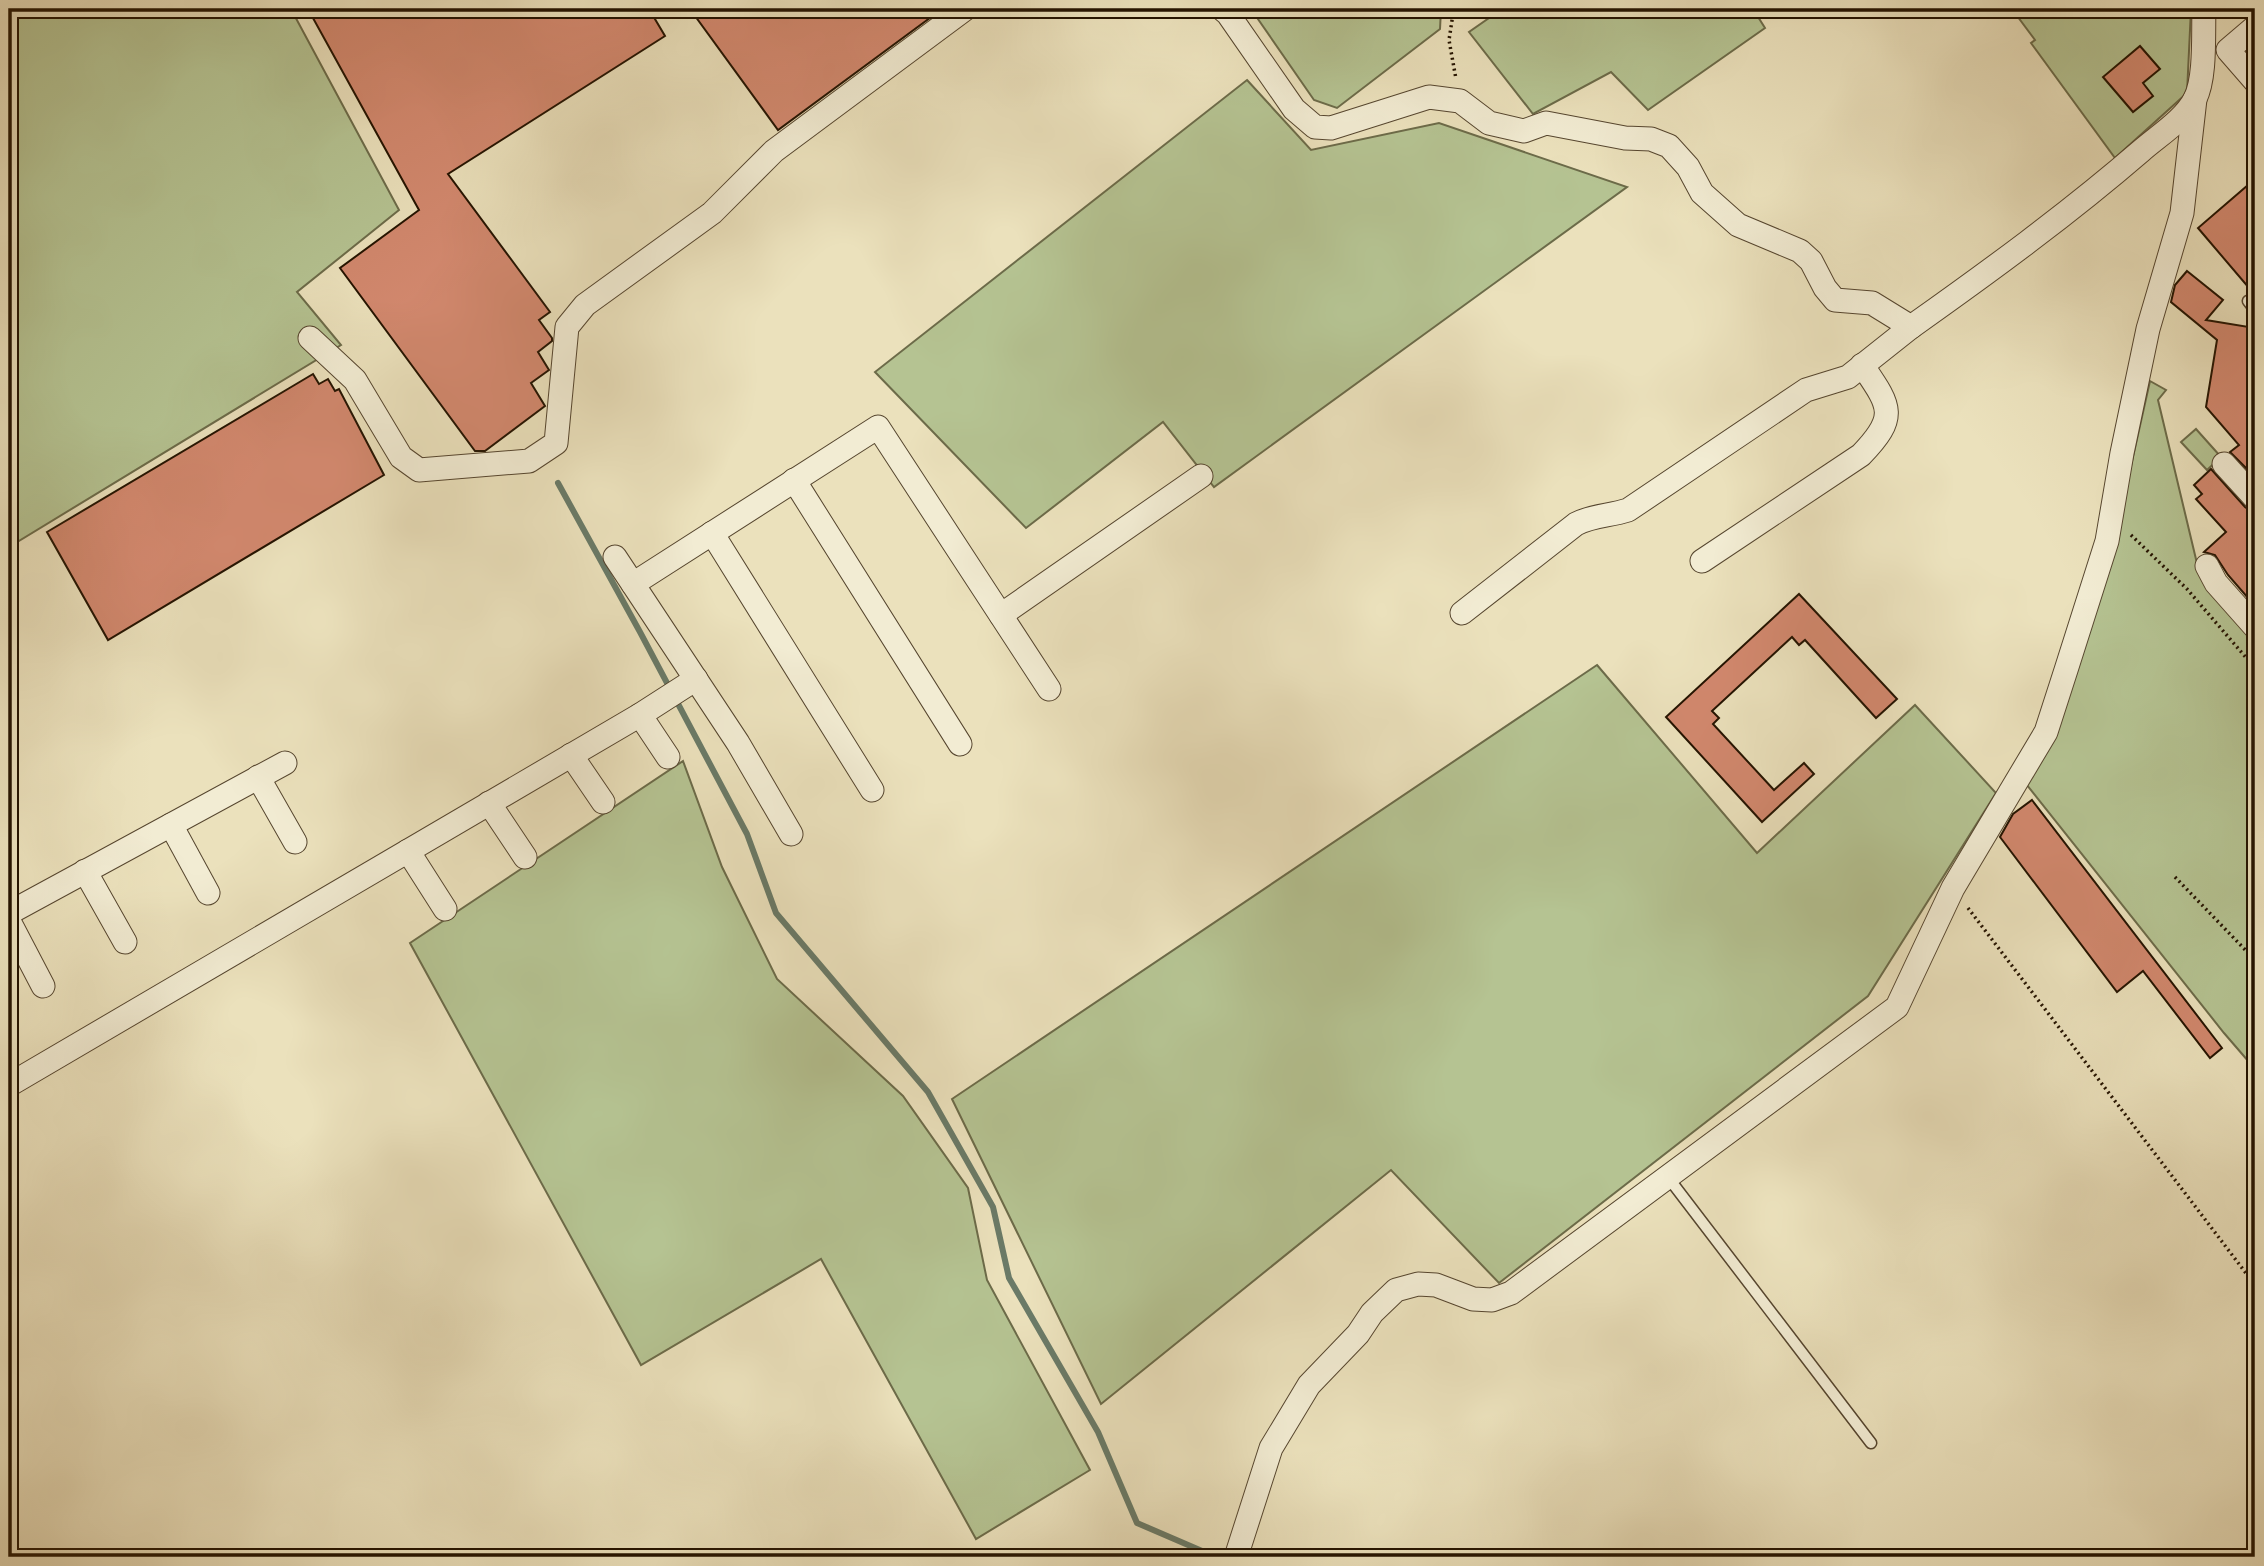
<svg xmlns="http://www.w3.org/2000/svg" width="2264" height="1566" font-family="'IM FELL Great Primer',serif">
  <style>
    .green { fill: #b5c392; stroke: #6c6b49; stroke-width: 2 }
    .lines { fill: none; stroke-linecap: round; stroke-linejoin: round }
    .stream { stroke: #6a7a67; stroke-width: 6 }
    .building { fill: #d2886e; stroke: #241300; stroke-width: 2 }
    .service-casing { stroke: #56462f; stroke-width: 13 }
    .minor-casing { stroke: #56462f; stroke-width: 25 }
    .path { stroke: #241300; stroke-width: 3.5; stroke-dasharray: 2 3.5; stroke-linecap: butt }
    .service { stroke: #f2ecd3; stroke-width: 10 }
    .minor { stroke: #f2ecd3; stroke-width: 23 }
  </style>
  <rect width="100%" height="100%" fill="#ebe1bc"/>
  <filter id="stains"><feTurbulence type="fractalNoise" baseFrequency=".00286" numOctaves="4"/><feColorMatrix values="0 0 0 0 .2 0 0 0 0 .09 0 0 0 0 .02 0 0 0 .5 -.17"/></filter>
  <radialGradient id="worn" r=".72"><stop offset=".6" stop-color="#630" stop-opacity="0"/><stop offset="1" stop-color="#630" stop-opacity=".3"/></radialGradient>
  <g class="green">
    <path d="M9,9H291L399,210L297,292L341,345L9,547V69L16,64L9,55Z"/>
    <path d="M1251,9H1441L1440,29L1337,108L1314,100Z"/>
    <path d="M1502,9H1753L1765,28L1648,110L1611,72L1533,114L1469,32Z"/>
    <path d="M2012,9H2191L2187,93L2115,158L2031,43L2035,40Z"/>
    <path d="M1247,80L1311,150L1439,123L1627,187L1214,487L1163,422L1026,528L875,372Z"/>
    <path d="M2150,381L2166,390L2158,400L2200,576L2255,636V1069L2224,1033L2023,780L2116,533Z"/>
    <path d="M2196,429L2221,457L2207,470L2181,442Z"/>
    <path d="M1597,665L1757,853L1915,705L1996,793L1868,996L1499,1283L1391,1170L1101,1404L952,1099Z"/>
    <path d="M683,761L722,867L777,979L903,1096L968,1188L987,1280L1090,1470L976,1539L821,1259L641,1365L410,943Z"/>
  </g>
  <g class="lines">
    <path class="stream" d="M558,483L640,632L747,834L776,913L928,1092L993,1207L1009,1278L1098,1432L1137,1523L1216,1557"/>
  </g>
  <g class="building">
    <path d="M308,9H649L665,36L448,174L550,312L539,320L552,338V341L538,352L549,370L531,383L545,406L485,451H475L340,268L419,210Z"/>
    <path d="M690,9H942L778,130Z"/>
    <path d="M2140,46L2160,69L2143,83L2153,96L2133,112L2103,77Z"/>
    <path d="M2255,179V295L2198,228Z"/>
    <path d="M2187,271L2223,300L2206,320L2255,328V371L2251,392L2255,397V477L2230,452L2239,445L2206,407L2217,340L2171,302L2175,285Z"/>
    <path d="M313,374L319,384L328,379L335,391L339,389L384,475L108,640L47,532Z"/>
    <path d="M2211,469L2245,507L2255,514V606L2228,575L2215,555L2204,552L2226,532L2196,499L2202,494L2194,485Z"/>
    <path d="M1799,594L1897,699L1876,718L1805,640L1799,645L1792,637L1712,711L1719,718L1713,724L1774,790L1804,763L1814,774L1762,822L1666,717Z"/>
    <path d="M2032,800L2222,1048L2210,1058L2143,971L2117,992L2000,837L2013,814Z"/>
  </g>
  <g class="lines">
    <defs>
      <g id="service">
        <path d="M2248,301L2255,310"/>
        <path d="M1667,1176L1871,1443"/>
      </g>
      <g id="minor">
        <path d="M1222,9L1228,14L1294,109L1315,127L1331,128L1429,97L1460,101L1489,123L1524,131L1546,123L1625,138L1651,139L1669,146L1688,167L1702,193L1738,225L1800,251L1811,261L1825,288L1835,300L1872,303L1911,327C1990,271 2068,214 2141,151C2158,136 2184,120 2195,99C2206,77 2203,34 2204,9"/>
        <path d="M2255,27L2228,50L2255,81"/>
        <path d="M310,338L355,380L401,457L419,470L529,461L556,443L567,327L585,305L712,213L774,151L965,9"/>
        <path d="M2224,464L2255,498"/>
        <path d="M794,480L960,744"/>
        <path d="M712,533L872,790"/>
        <path d="M615,557L738,743L791,834"/>
        <path d="M1702,561L1861,455C1899,416 1890,406 1862,365"/>
        <path d="M2207,566L2216,583L2255,627"/>
        <path d="M633,584L878,427L1049,689"/>
        <path d="M1462,613L1576,524C1593,515 1610,516 1628,510L1806,390L1848,377L1911,327"/>
        <path d="M1001,615L1201,476"/>
        <path d="M640,715L668,757"/>
        <path d="M571,755L603,802"/>
        <path d="M258,777L295,842"/>
        <path d="M489,803L525,857"/>
        <path d="M171,825L208,893"/>
        <path d="M408,851L445,909"/>
        <path d="M85,871L125,942"/>
        <path d="M9,913L285,763"/>
        <path d="M9,921L43,986"/>
        <path d="M9,1085L640,715L696,679"/>
        <path d="M1236,1557L1271,1448L1309,1385L1358,1334L1372,1313L1396,1290L1418,1284L1436,1285L1473,1299L1492,1300L1511,1293L1897,1007L1953,888L2046,732L2066,670L2107,541L2122,453L2148,329L2182,213L2195,99"/>
      </g>
    </defs>
    <use href="#service" class="service-casing"/>
    <use href="#minor" class="minor-casing"/>
    <g class="path">
      <path d="M1452,9L1453,14L1449,40L1456,79"/>
      <path d="M2131,535L2187,589L2255,668"/>
      <path d="M2175,877L2255,960"/>
      <path d="M1968,908L2255,1285"/>
    </g>
    <use href="#service" class="service"/>
    <use href="#minor" class="minor"/>
  </g>
  <rect width="2264" height="1566" fill="none" stroke="#ebe1bc" stroke-width="35"/>
  <rect x="10" y="10" width="2243" height="1545" fill="none" stroke="#241300" stroke-width="3.5"/>
  <rect x="18" y="18" width="2229" height="1531" fill="none" stroke="#241300" stroke-width="2"/>
  <rect width="100%" height="100%" filter="url(#stains)"/>
  <rect width="100%" height="100%" fill="url(#worn)"/>
</svg>
